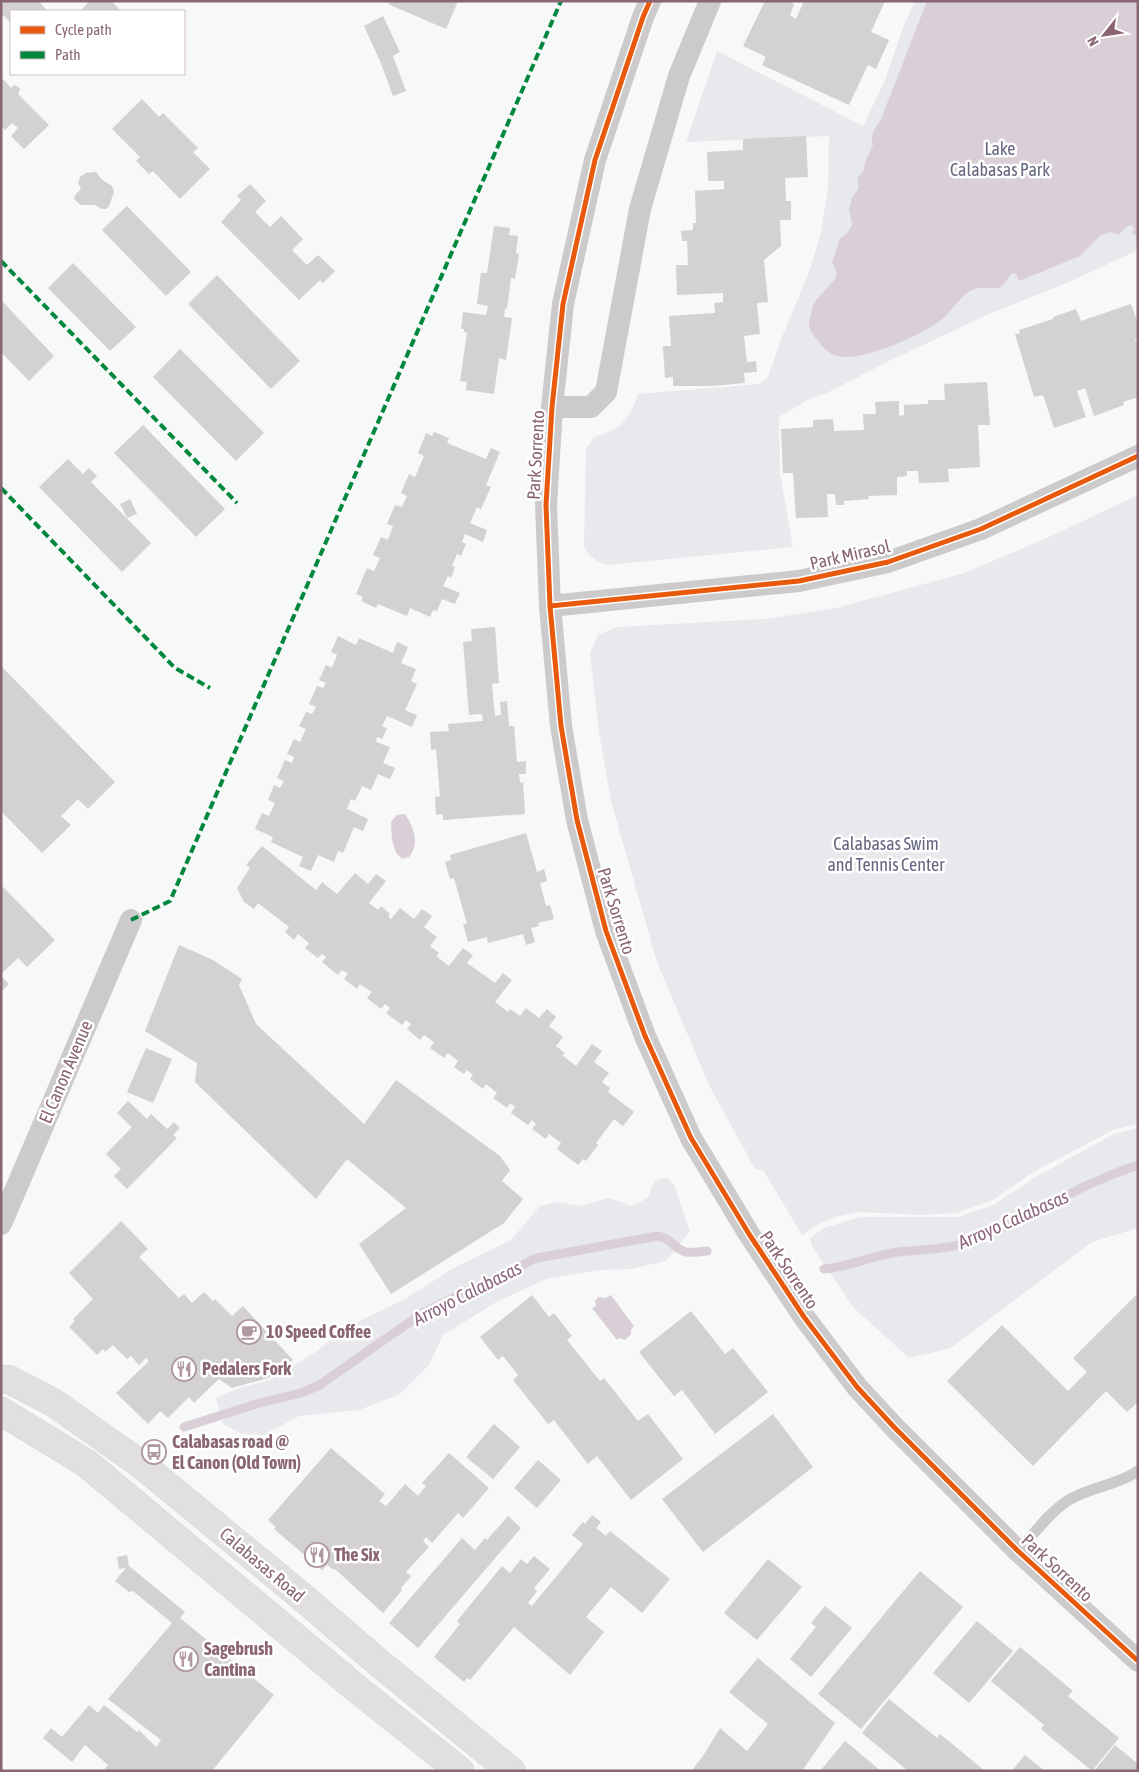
<svg xmlns="http://www.w3.org/2000/svg" width="1139" height="1772" font-family="'Asap Condensed',sans-serif">
  <style>
    .green { fill: #e7e9ec }
    .water { fill: #dbcfd7 }
    .lines { fill: none; stroke-linecap: round; stroke-linejoin: round }
    .stream { stroke: #dbcfd7; stroke-width: 9 }
    .building { fill: #d3d1d2 }
    .secondary-casing { stroke: #d7d5d6; stroke-width: 29 }
    .service { stroke: #cdcacc; stroke-width: 11 }
    .minor { stroke: #cdcacc; stroke-width: 22 }
    .secondary { stroke: #e1dfe0; stroke-width: 28 }
    .quiet { stroke: #00873e; stroke-width: 4; stroke-dasharray: 8 4; stroke-linecap: butt }
    .cycleway-casing { stroke: #fff; stroke-width: 8 }
    .cycleway { stroke: #e8590c; stroke-width: 5 }
    .labels { text-anchor: middle; stroke-width: 5; stroke-linejoin: round; paint-order: stroke }
    .park-label { font-size: 18px; fill: #656681; stroke: #fff }
    .street-label { font-size: 18px; fill: #8a6574; stroke: #fff }
    .poi-label { font-size: 18px; font-weight: bold; fill: #8a6574; stroke: #fff; text-anchor: start }
    .water-label { font-size: 19px; font-style: italic; fill: #8c667c; stroke: #fff }
  </style>
  <rect width="100%" height="100%" fill="#f7f8f8"/>
  <g class="green">
    <path d="M915,1H1138V250L1069,282L989,314L889,361L827,393L811,398L779,417L780,473L793,547L607,565C596,561 589,557 584,546L586,449L594,437C620,431 630,419 638,394L759,384L768,377L780,342L811,267L821,232L828,189L829,136L686,142L717,51L863,126L885,80L904,25Z"/>
    <path d="M1138,495V1124L1113,1130L1035,1171L993,1200L957,1213L921,1215L859,1212L839,1216L821,1223L802,1235L763,1170L755,1169L709,1085L657,962L611,801L599,732L590,653L598,635L617,627L766,619L836,608L965,573L1049,537Z"/>
    <path d="M1138,1128V1228L1092,1242L951,1348L909,1358L854,1308L812,1247L810,1238L824,1228L860,1217H958L993,1205L1039,1175L1114,1134Z"/>
    <path d="M667,1177L674,1185L690,1231L666,1261L631,1269L599,1270L546,1279L498,1301L443,1335L429,1365L400,1394L359,1410L299,1416L264,1435L242,1434L223,1424L216,1398L239,1388L270,1380L314,1353L345,1328L405,1299L452,1269L511,1240L540,1206L558,1202L580,1206L609,1198L632,1206L648,1198L654,1181Z"/>
  </g>
  <g class="water">
    <path d="M927,1H1138V237L1132,234L1134,228L1131,225L1125,228L1119,235L1111,232L1101,235L1080,256L1019,281L1016,274L1012,273C1007,278 1006,284 1000,287C992,291 983,284 970,291C958,298 951,313 940,321C921,335 860,363 837,356C829,353 823,348 819,342C815,337 810,332 809,326C809,322 810,318 811,314C814,294 830,291 837,274L832,262L840,239L848,232L852,225L849,209L852,198L858,189V177L864,170L865,162L873,145C869,135 876,127 881,119Z"/>
    <path d="M405,814C414,827 420,844 409,857L402,859L396,853L392,840L391,822L397,815Z"/>
    <path d="M611,1295L634,1326L631,1330V1334L625,1340L620,1338L617,1340L592,1308L596,1306L595,1301L598,1297L605,1298Z"/>
  </g>
  <g class="lines">
    <g class="stream">
      <path d="M824,1269C849,1267 873,1255 898,1252C926,1249 953,1250 980,1238C1033,1215 1082,1183 1138,1165"/>
      <path d="M184,1427L256,1404L301,1393L318,1386L424,1312L537,1258L657,1236C672,1238 674,1249 686,1252C693,1253 700,1252 707,1251"/>
    </g>
  </g>
  <g class="building">
    <path d="M1,1H38L48,11H11V23L1,13Z"/>
    <path d="M90,1H111L121,11H80Z"/>
    <path d="M389,1H458L446,29L388,4Z"/>
    <path d="M765,1H789L794,4L790,15L796,19L804,1H885L871,32L889,40L876,69L868,65L849,105L762,65L766,57L743,46Z"/>
    <path d="M383,16L400,52L393,56L406,91L393,96L380,61L364,26Z"/>
    <path d="M1,77L11,88L14,85L17,86L20,89L18,94L49,125L24,149L11,136L18,128L12,123L5,130L1,126Z"/>
    <path d="M142,99L159,117L163,113L198,148L193,152L210,169L180,199L153,171L149,174L136,161L140,157L112,129Z"/>
    <path d="M806,136L808,177L785,178L786,201H791V220H780L781,246L764,260L768,302L757,303L760,334L744,336L747,362L756,361L757,372L744,373L745,383L713,386H673V377L665,378L663,346H671L669,316L715,313L714,303L723,302V293L677,295L676,265H688L687,241H682L681,231L693,230V223H696L695,191L724,189V181H708L707,152L743,150V139Z"/>
    <path d="M96,172L102,180L112,186L114,192L109,206L106,209H102L95,205H81L74,199L76,194L81,189L78,183L80,177L86,173Z"/>
    <path d="M250,184L266,201L255,212L270,227L281,216L303,239L292,250L307,265L318,255L335,271L323,283L320,280L299,300L221,222L241,200L237,196Z"/>
    <path d="M127,206L191,272L166,296L102,230Z"/>
    <path d="M494,226L510,228L509,235L518,236L516,253L519,254L515,279L511,278L507,309L505,308L504,317L512,318L506,360L499,358L494,394L466,390L467,382L460,381L467,333L464,332V329H461L463,312L486,315L488,306L477,304L481,273H487Z"/>
    <path d="M73,263L136,327L110,351L48,288Z"/>
    <path d="M217,275L300,361L271,389L188,304Z"/>
    <path d="M1,300L54,356L29,381L1,352Z"/>
    <path d="M1131,304L1138,324V338L1135,339L1138,346V397L1123,402L1124,405L1094,416L1085,388L1077,391L1086,417L1054,428L1043,395L1034,397L1015,334L1020,333L1019,330L1053,319V317L1076,309L1081,321Z"/>
    <path d="M180,349L264,433L236,461L153,377Z"/>
    <path d="M987,382L990,425H978L980,467L948,469L949,482L919,483L918,471H907V476L897,477V495L868,496L869,499L844,501V505H836L835,494H827L828,517L796,518L793,473H783L781,429L813,427V420L833,419L834,431L864,430L863,414H876L875,402L899,401V416L904,415V405L928,404V400H945L944,384Z"/>
    <path d="M143,425L225,509L196,537L114,453Z"/>
    <path d="M434,432L449,438L447,443L486,459L491,448L500,452L486,485L491,487L481,509L477,507L470,523L487,530L483,542L465,534L462,542L466,544L461,556L457,554L452,566L455,567L451,578L448,576L443,586L460,593L455,604L442,599L437,611L433,610L430,617L410,608L407,616L378,604L376,608L361,601L363,597L356,594L367,568L374,571L380,558L373,555L381,537L388,540L393,526L387,524L395,505L402,507L407,496L401,493L409,474L415,477L424,456L418,453L426,433L432,436Z"/>
    <path d="M68,459L83,474L89,468L97,476L91,482L151,543L122,572L39,487Z"/>
    <path d="M130,499L137,514L127,518L120,504Z"/>
    <path d="M495,627L499,683L492,684L495,716L501,715L500,702L507,701L509,726H514L517,762L526,761V774H519L520,783L523,782L525,814L443,820V814L436,815L435,797L440,796L436,749L431,750L430,732L449,731L448,724L483,721L482,714L469,715L463,642L472,641L471,629Z"/>
    <path d="M338,636L356,645L359,638L393,653L397,642L408,647L401,663L416,669L411,681L417,684L405,710L417,715L412,727L387,716L382,726L387,728L382,739L377,737L376,742L390,747L383,763L395,768L390,779L378,774L371,790L362,786L355,801L351,799L347,809L368,819L363,831L354,827L343,853L338,851L334,862L318,855L311,871L299,866L303,857L271,842L273,837L255,829L262,813L269,816L275,803L268,800L274,785L280,788L284,781L277,778L285,760L292,763L294,757L287,754L294,739L300,742L306,729L299,726L306,712L312,714L316,707L309,704L317,686L323,688L326,683L319,680L326,665L332,668L337,655L331,652Z"/>
    <path d="M1,666L115,782L88,809L78,799L61,816L71,825L42,853L1,811Z"/>
    <path d="M526,833L537,872L544,869L547,881L540,883L546,906L550,905L554,919L538,923L539,926L531,928L535,942L526,945L523,934L488,943L487,937L468,942L463,924H467L454,878L450,879L445,862L451,860L450,855Z"/>
    <path d="M262,846L316,890L322,882L337,894L355,873L368,884L376,874L386,881L369,903L378,910L381,906L390,914L388,916L391,919L400,908L414,919L422,909L432,916L424,927L437,937L430,946L439,953L436,956L449,966L463,948L473,955L467,963L495,983L503,973L512,980L495,1002L508,1012L510,1009L520,1016L526,1008L539,1018L547,1009L556,1017L549,1026L563,1037L556,1046L565,1053L562,1055L576,1066L592,1044L602,1051L594,1062L609,1073L602,1082L610,1088L608,1092L634,1112L623,1126L614,1119L596,1143L598,1145L586,1161L583,1159L578,1165L557,1149L561,1143L549,1134L546,1139L532,1129L536,1124L532,1120L528,1125L511,1113L515,1107L510,1103L507,1108L493,1098L497,1093L486,1084L483,1089L470,1079L473,1075L467,1070L464,1074L454,1067L458,1061L448,1053L444,1058L430,1048L434,1042L424,1035L420,1040L407,1029L411,1024L406,1020L402,1025L386,1013L390,1008L385,1004L381,1009L367,998L372,992L360,984L357,989L344,979L348,974L342,970L338,975L322,962L326,957L322,954L318,958L305,948L309,943L298,934L294,940L285,932L289,927L258,903L254,909L244,902L237,888L250,868L246,865Z"/>
    <path d="M1,885L55,940L27,967L18,958L1,974Z"/>
    <path d="M179,945L213,960L242,979L239,985L256,1024L364,1124L396,1080L500,1156L510,1170L502,1181L523,1199L504,1223L391,1294L359,1244L406,1208L347,1159L316,1199L195,1082L197,1063L145,1031Z"/>
    <path d="M1,976L9,984L1,992Z"/>
    <path d="M146,1048L172,1059L153,1103L127,1092Z"/>
    <path d="M128,1101L147,1119L151,1114L167,1129L174,1122L180,1128L173,1135L177,1138L127,1189L114,1176L121,1169L106,1154L132,1127L117,1113Z"/>
    <path d="M121,1221L148,1249L139,1257L179,1298L184,1294L192,1303L204,1292L213,1301L215,1299L232,1316L243,1306L293,1360L268,1378L232,1388L219,1379L194,1403L189,1397L168,1418L160,1411L148,1424L116,1393L149,1361L146,1358L139,1365L131,1356L127,1359L113,1345L105,1352L103,1349L97,1355L69,1327L75,1321L73,1319L93,1299L69,1273Z"/>
    <path d="M1138,1293V1402L1127,1412L1106,1391L1033,1466L947,1381L1002,1325L1068,1391L1087,1372L1073,1358Z"/>
    <path d="M532,1295L549,1317L554,1313L572,1336L567,1340L600,1381L604,1378L638,1421L648,1414L683,1459L631,1500L597,1456L588,1464L554,1420L548,1424L513,1380L518,1375L503,1356L498,1360L480,1337Z"/>
    <path d="M691,1311L725,1354L733,1348L768,1392L715,1434L682,1390L674,1396L639,1352Z"/>
    <path d="M773,1414L813,1467L703,1552L662,1499Z"/>
    <path d="M494,1424L520,1447L493,1479L466,1457Z"/>
    <path d="M331,1448L385,1494L379,1501L386,1506L405,1484L418,1496L426,1486L422,1483L449,1453L489,1488L463,1518L458,1513L432,1543L426,1537L423,1541L429,1547L406,1572L411,1576L401,1588L402,1590L383,1613L335,1569L334,1570L327,1565L322,1570L274,1529L276,1527L268,1520Z"/>
    <path d="M538,1460L561,1480L537,1508L514,1488Z"/>
    <path d="M592,1515L601,1522L596,1528L606,1536L610,1531L670,1579L642,1613L611,1587L586,1617L604,1632L570,1675L514,1627L470,1680L467,1678L464,1682L434,1657L460,1624L457,1621L502,1566L510,1573L521,1559L527,1564L534,1556L550,1569L534,1588L537,1591L528,1603L532,1606L583,1544L572,1535L583,1522L585,1524Z"/>
    <path d="M508,1516L521,1528L418,1648L389,1623L462,1538L475,1550L485,1538L487,1540Z"/>
    <path d="M127,1555L129,1566L185,1612L180,1618L274,1695L212,1771H103L108,1765L85,1745L72,1762L43,1738L51,1728L62,1737L89,1705L98,1713L104,1705L137,1732L139,1730L156,1747L161,1740L108,1699L172,1623L133,1591L129,1592L115,1581L126,1568L119,1569L117,1557Z"/>
    <path d="M768,1559L802,1587L757,1640L724,1613Z"/>
    <path d="M920,1571L963,1607L861,1729L818,1694Z"/>
    <path d="M825,1606L852,1628L811,1677L790,1659L816,1627L811,1623Z"/>
    <path d="M977,1621L1013,1651L969,1703L933,1673Z"/>
    <path d="M1020,1647L1073,1691L1068,1696L1119,1738L1092,1771L1041,1729L1044,1725L991,1681Z"/>
    <path d="M758,1658L835,1723L802,1771H695L693,1769L703,1756L720,1728L747,1751L768,1724L729,1692Z"/>
    <path d="M889,1699L937,1738L940,1734L985,1771H908L862,1733Z"/>
    <path d="M845,1741L881,1771H820Z"/>
    <path d="M1115,1745L1138,1764V1771H1094Z"/>
    <path d="M1025,1755L1045,1771H1012Z"/>
  </g>
  <g class="lines">
    <defs>
      <g id="secondary">
        <path d="M1,1379L10,1380L54,1403L142,1465L301,1596L379,1663L511,1771"/>
        <path d="M1,1411L86,1463L357,1689L460,1771"/>
      </g>
    </defs>
    <use href="#secondary" class="secondary-casing"/>
    <path class="service" d="M1018,1551C1032,1536 1050,1512 1067,1501C1088,1487 1116,1486 1138,1471"/>
    <g class="minor">
      <path d="M650,1L643,17L595,160L563,304L552,407L546,505L550,606L561,726L577,820L606,931L645,1036L691,1138L749,1234L804,1317L857,1387L894,1427L1018,1551L1138,1661"/>
      <path d="M552,407H591L606,392L640,209L679,76L710,1"/>
      <path d="M550,606L799,581L888,562L981,529L1138,456"/>
      <path d="M1,1224L131,920"/>
    </g>
    <use href="#secondary" class="secondary"/>
    <g class="quiet">
      <path d="M1,261L237,503"/>
      <path d="M1,488L175,668L210,688"/>
      <path d="M131,920L170,901L561,1"/>
    </g>
    <defs>
      <g id="cycleway">
        <path d="M650,1L643,17L595,160L563,304L552,407L546,505L550,606L561,726L577,820L606,931L645,1036L691,1138L749,1234L804,1317L857,1387L894,1427L1018,1551L1138,1661"/>
        <path d="M550,606L799,581L888,562L981,529L1138,456"/>
      </g>
    </defs>
    <use href="#cycleway" class="cycleway-casing"/>
    <use href="#cycleway" class="cycleway"/>
  </g>
  <defs>
    <symbol id="cafe-ring" viewBox="-11 -11 22 22"><circle r="9.5" fill="#fff" stroke="#b098a2" stroke-width="1.5"/><path d="M-5.5-4.5H6V0H3Q3 3.5 0 3.5H-2.5Q-5.5 3.5-5.5 0ZM3-3.2v2h1.7v-2ZM-6 4.5H4V6H-6Z" fill="#b098a2"/></symbol>
    <symbol id="restaurant-ring" viewBox="-11 -11 22 22"><circle r="9.5" fill="#fff" stroke="#b098a2" stroke-width="1.5"/><path d="M-5-6h1v4h1v-4h1v4h1v-4h1v5L-1.5 .5V6h-2V.5L-5-1ZM5-6V6H3V1.5H1.5Q1.5-4 5-6Z" fill="#b098a2"/></symbol>
    <symbol id="bus-ring" viewBox="-11 -11 22 22"><circle r="9.5" fill="#fff" stroke="#b098a2" stroke-width="1.5"/><path d="M-5-6H5V4H4V6H2V4H-2V6H-4V4H-5ZM-3.5-4V0h7V-4ZM-3.5 1.2v1.5H-2V1.2ZM2 1.2v1.5H3.5V1.2Z" fill="#b098a2"/></symbol>
  </defs>
  <g fill-rule="evenodd">
    <use href="#cafe-ring" x="235" y="1318" width="28" height="28"/>
    <use href="#restaurant-ring" x="170" y="1355" width="28" height="28"/>
    <use href="#bus-ring" x="140" y="1438" width="28" height="28"/>
    <use href="#restaurant-ring" x="303" y="1541" width="28" height="28"/>
    <use href="#restaurant-ring" x="172" y="1645" width="28" height="28"/>
  </g>
  <g class="labels">
    <g class="park-label">
      <text x="1000" y="155">Lake<tspan x="1000" dy="21">Calabasas Park</tspan></text>
      <text x="886" y="850">Calabasas Swim<tspan x="886" dy="21">and Tennis Center</tspan></text>
    </g>
    <g class="street-label">
      <text transform="translate(536 455) rotate(-87)" y="6">Park Sorrento</text>
      <text transform="translate(850 555) rotate(-13)" y="6">Park Mirasol</text>
      <text transform="translate(616 911) rotate(73)" y="6">Park Sorrento</text>
      <text transform="translate(66 1072) rotate(-67)" y="6">El Canon Avenue</text>
      <text transform="translate(789 1270) rotate(56)" y="6">Park Sorrento</text>
      <text transform="translate(262 1565) rotate(40)" y="6">Calabasas Road</text>
      <text transform="translate(1057 1568) rotate(43)" y="6">Park Sorrento</text>
    </g>
    <g class="poi-label">
      <text x="266" y="1338">10 Speed Coffee</text>
      <text x="202" y="1375">Pedalers Fork</text>
      <text x="172" y="1448">Calabasas road @<tspan x="172" dy="21">El Canon (Old Town)</tspan></text>
      <text x="334" y="1561">The Six</text>
      <text x="204" y="1655">Sagebrush<tspan x="204" dy="21">Cantina</tspan></text>
    </g>
    <g class="water-label">
      <text transform="translate(1013 1219) rotate(-24)" y="7">Arroyo Calabasas</text>
      <text transform="translate(467 1293) rotate(-27)" y="7">Arroyo Calabasas</text>
    </g>
  </g>
  <rect width="1139" height="1772" fill="none" stroke="#8a6574" stroke-width="5"/>
  <rect x="10" y="10" width="175" height="65" fill="#ffffff" stroke="#d0c1c7"/>
  <rect x="20" y="26" width="25" height="8" fill="#e8590c" stroke="#d0c1c7"/>
  <text x="55" y="35" font-size="15" fill="#8a6574">Cycle path</text>
  <rect x="20" y="51" width="25" height="8" fill="#00873e" stroke="#d0c1c7"/>
  <text x="55" y="60" font-size="15" fill="#8a6574">Path</text>
  <g transform="translate(1104 35) rotate(240)" stroke="#ffffff" stroke-width="4" paint-order="stroke">
  <path d="M0-4L9 19L0 12L-9 19Z" fill="#8a6574"/>
  <text y="-8" font-size="14" font-weight="bold" text-anchor="middle" fill="#8a6574">N</text>
  </g>
</svg>
